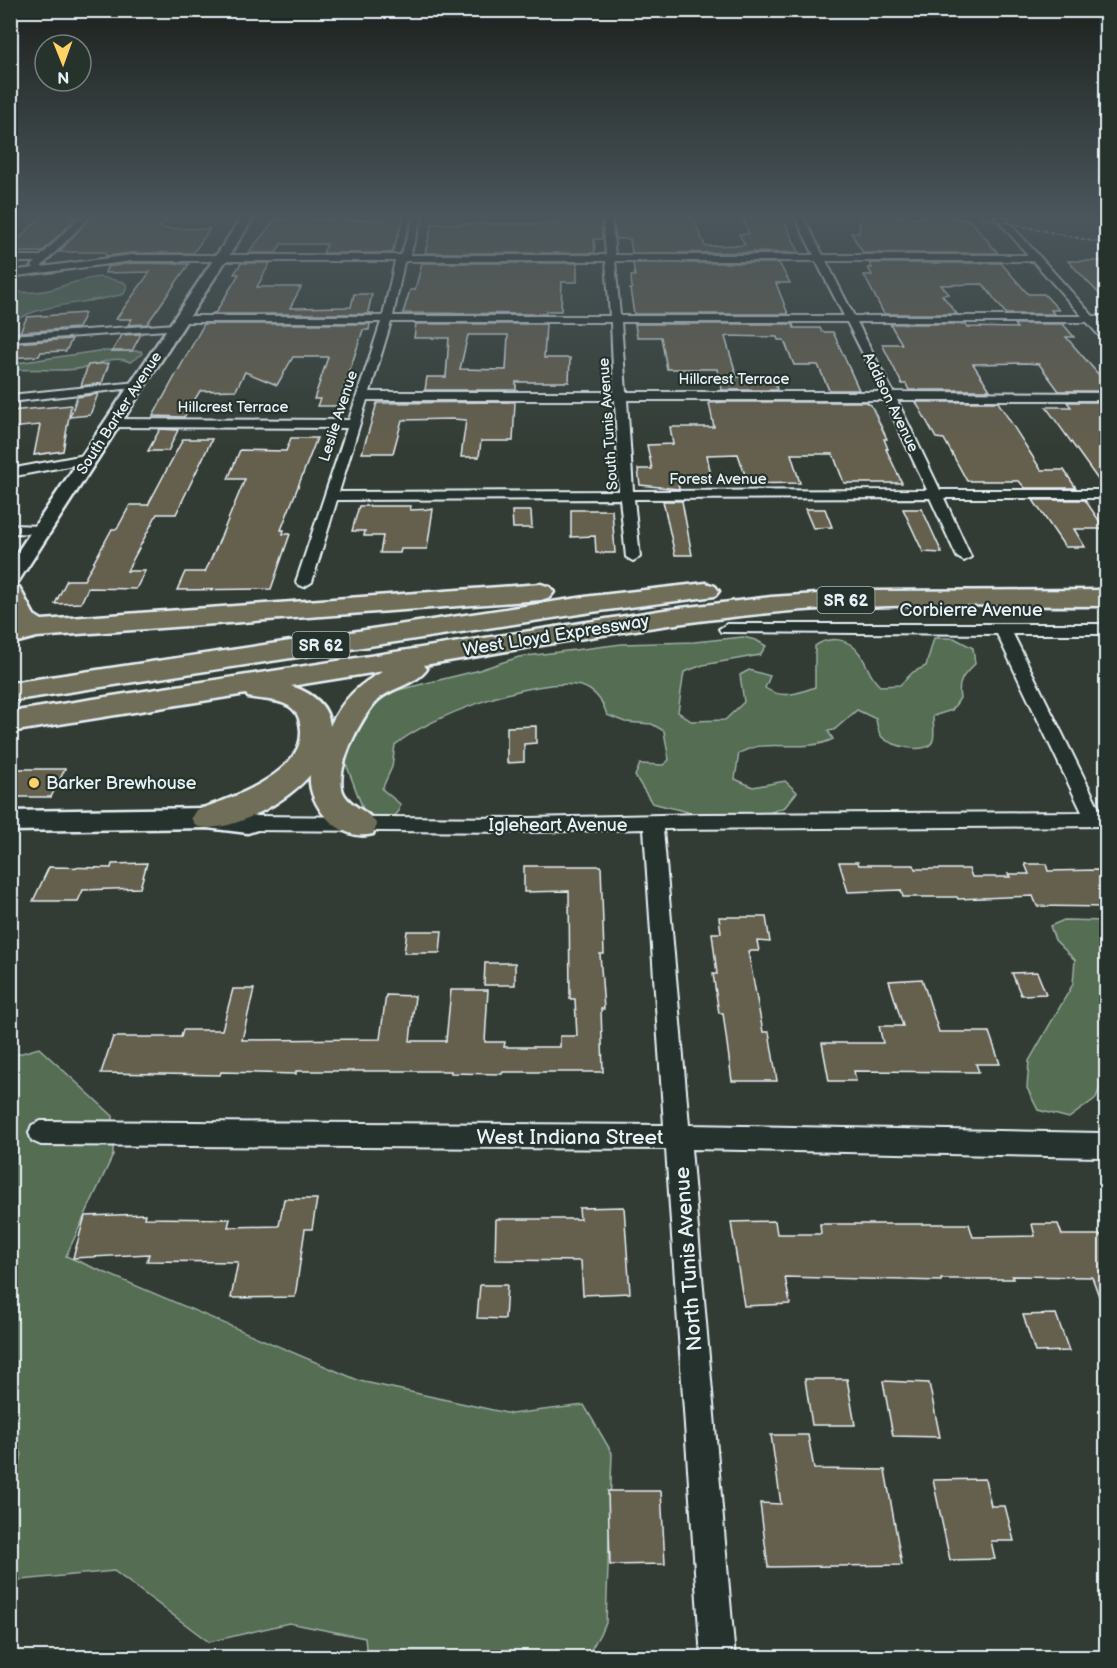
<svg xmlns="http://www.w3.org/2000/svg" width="1117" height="1668" font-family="'Balsamiq Sans',sans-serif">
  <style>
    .green { fill: #556d53; stroke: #9eafa6; stroke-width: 1.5 }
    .building { fill: #655e4e; stroke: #e8f1f8; stroke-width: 1.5; fill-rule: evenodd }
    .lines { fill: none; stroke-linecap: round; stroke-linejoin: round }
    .minor-casing { stroke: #e8f1f8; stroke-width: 4 }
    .secondary-casing { stroke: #e8f1f8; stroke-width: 5 }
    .trunk-casing { stroke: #e8f1f8; stroke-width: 5 }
    .minor { fill: #26332d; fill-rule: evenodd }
    .secondary { fill: #26332d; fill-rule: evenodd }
    .trunk { fill: #706e59; fill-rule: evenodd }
    .rail { stroke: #e8f1f8; stroke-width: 2; stroke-dasharray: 4.5 2; stroke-linecap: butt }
    .poi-dot { fill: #ffd166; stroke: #26332d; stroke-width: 2 }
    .labels { text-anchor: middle; stroke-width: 4.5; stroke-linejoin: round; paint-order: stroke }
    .far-street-label { font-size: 15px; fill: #e8f1f8; stroke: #26332d }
    .shield { fill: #26332d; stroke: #aeb8bb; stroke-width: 1.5 }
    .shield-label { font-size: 16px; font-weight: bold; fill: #e8f1f8 }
    .street-label { font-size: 18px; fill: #e8f1f8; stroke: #26332d }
    .poi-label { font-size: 18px; fill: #e8f1f8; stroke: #26332d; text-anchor: start }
    .near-street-label { font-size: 21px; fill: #e8f1f8; stroke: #26332d }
  </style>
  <rect width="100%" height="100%" fill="#333c34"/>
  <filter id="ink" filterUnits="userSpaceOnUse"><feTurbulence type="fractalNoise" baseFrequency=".0167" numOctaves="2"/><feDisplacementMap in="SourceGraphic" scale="12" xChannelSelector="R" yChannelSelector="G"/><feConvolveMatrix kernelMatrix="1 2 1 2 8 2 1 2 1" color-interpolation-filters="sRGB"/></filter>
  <g filter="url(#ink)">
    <g class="green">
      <path d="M100,277L124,282L127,286L124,294C89,304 42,302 11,323V291C49,298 65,280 100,277Z"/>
      <path d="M98,351H141L142,354L130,362C116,354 97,365 83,368C60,373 34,367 11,371V364Z"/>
      <path d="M743,637L756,640L766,646L760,655L703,665L684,672L678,712L691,721L725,720L744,702L740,675L749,670L770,676L765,688C781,699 797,694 815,687V646C830,635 849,638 860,654C868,665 869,677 880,686L900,685L913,672L926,666L934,638H954L973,648L975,664C963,675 957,682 960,698L952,710L933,716C933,723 935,733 933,740C929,756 890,746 882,737C878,733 877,725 876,719L857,710L834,730L828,731L833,739C812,750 784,744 762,746C754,746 746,750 739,753L735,779L753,787L785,781L797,792L785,807L769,813H692L652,803L635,776L640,764L663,765L669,760L664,731L652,724L625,722L607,715C603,702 595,690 581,686C538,675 428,717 395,745L392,767L382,789L400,804L399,811L394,817L377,819L363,809L345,761L365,711L394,691L476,671L519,657L622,644L694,642Z"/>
      <path d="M1064,920L1106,921V1070L1096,1098L1069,1118L1038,1110L1027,1088L1029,1061L1073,984L1075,960L1055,940L1050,926Z"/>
      <path d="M39,1048L113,1116V1155L66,1256L360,1381L511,1414L584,1405L612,1453L606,1623L587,1657H367L365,1638L289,1623L209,1642L114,1571L11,1581V1496L22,1454L11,1435V1056Z"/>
    </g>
    <g class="building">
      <path d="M41,217H77L42,252H10V248Z"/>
      <path d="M91,217H169L159,228L210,229L193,253H132L106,256L105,252H59Z"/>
      <path d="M384,217H404L392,253H323L327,244H281L276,253H248L275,220H383Z"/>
      <path d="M558,217H601L602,239H594L595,253H425L432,224H558Z"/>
      <path d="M613,217H693L705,246L745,245L739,234H749L742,217H782L799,252L632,253L630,239H616Z"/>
      <path d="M860,217H947L971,221L998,253H863L851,233H859Z"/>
      <path d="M1068,261H1107V302Z"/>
      <path d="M132,263L189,264L147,324L128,325L132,319H116L150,272L105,273L107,267Z"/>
      <path d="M241,263H270L257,287H301L290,308L351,307L354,294H372L368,312L374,314H211L216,312L239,274H234Z"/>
      <path d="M422,263H577V282H562L561,311H546V314L403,313L410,290H415Z"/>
      <path d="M633,263H779L790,283H776L788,314H634L630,289H632L631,276H635Z"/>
      <path d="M869,263H1001L1028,294H1044L1059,310H1051L1054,314H1006L983,284L941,285L949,294L942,295L957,314H884L864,275H872L868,268H872Z"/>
      <path d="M85,313L78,328L20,332L27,317Z"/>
      <path d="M204,324H370L369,330H363L338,406H317L320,399H314L328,357H293L277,385L245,372L236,390L200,391L184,417L153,416Z"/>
      <path d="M416,324H546L544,358H570L569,382H516V390H425L427,377H446L449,338H414ZM468,335H508L506,370L460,369Z"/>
      <path d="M635,324H793L794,328H820L822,332H833L859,390H829L818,365H794L784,340H778L777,337L728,336L725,337L737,377L774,378L777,390H722L717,369H667L661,337H637Z"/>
      <path d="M890,324H965L967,327L1017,328L1014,324H1063L1074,337H1066L1099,375H1107V391H1059L1039,364L1026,363L973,364L990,390H909L906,384H902L882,344H902Z"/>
      <path d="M141,334L132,351H112L122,335Z"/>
      <path d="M72,339L66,351L41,352L39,356L10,358L15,343Z"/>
      <path d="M109,363L102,383L81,386L88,365Z"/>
      <path d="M98,394L90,415L70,417L77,397Z"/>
      <path d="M515,402L513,441H481L479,457H461L466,420L452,419L402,420L393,453H362L377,403Z"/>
      <path d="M725,402H866L871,405L887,439H884L888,449H886L902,483H844L833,454H791L800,483L748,484L738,454L707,455L712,482H678L679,489L640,485L638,469H652L647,445L673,444L670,427H714L709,403Z"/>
      <path d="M916,402H998L1041,470H1064L1076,488H1025L1019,481H967L944,439L936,438Z"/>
      <path d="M1067,402H1107V488H1104L1046,407H1071Z"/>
      <path d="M71,405L63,451L34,455L40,425L10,428V411Z"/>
      <path d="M160,429L178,430L168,451H148Z"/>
      <path d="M291,438H317L281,530H284L283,534H290L271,589L177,590L185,572H205L217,546L245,479H228L240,450L286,451Z"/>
      <path d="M183,439H212L176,514H157L127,571H145L136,589L88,588L81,603L55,604L67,580H84L112,529H117L130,505H148Z"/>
      <path d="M1033,500H1085L1105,529H1074L1085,547H1065Z"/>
      <path d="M663,501H682L692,555H675Z"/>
      <path d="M359,506H411L410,510L433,509L427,549H401L400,553H380L383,536H364L365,531H352Z"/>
      <path d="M805,509H825L832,527L813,528Z"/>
      <path d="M903,509H922L942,553L923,552Z"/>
      <path d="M571,510H612L615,553H596L595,536L571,537Z"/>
      <path d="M512,511H531L532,528H513Z"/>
      <path d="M536,726V743L524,744V762L507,763V727Z"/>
      <path d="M10,769H65L51,797H10Z"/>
      <path d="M839,862H858L859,865H914L915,869H969L972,877H1010L1008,874H1029L1025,864H1046L1048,871L1098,870L1107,886V907L1037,906L1033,896L958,899L957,897H903L901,890L848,892Z"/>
      <path d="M147,863L140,888L83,890L78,901H33L49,867L111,868L112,864Z"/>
      <path d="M524,866H601L604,954H600L604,1009H601L603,1072H503L502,1074L451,1073V1071H296V1074L221,1072L220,1075L101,1073L113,1037H181L183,1030H222L233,989H254L242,1040L380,1039L386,995L415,996L410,1041H446L451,990H488L485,1042H505L504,1047H560V1036H577L575,999H570L569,891L524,892Z"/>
      <path d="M719,917H766L770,942L757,941L759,951H748L763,1032H769L777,1081H732L723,1013H719L713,974H717L712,933H721Z"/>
      <path d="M407,931H442L440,953H404Z"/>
      <path d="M485,963H515V985H484Z"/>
      <path d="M1037,972L1046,994L1021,995L1012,973Z"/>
      <path d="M922,979L939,1032H989L1000,1064H976L979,1072L854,1071L856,1081H829L822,1043H883L879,1026H903L889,981Z"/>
      <path d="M284,1199H317L312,1229H305L295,1297L231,1298L238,1262L147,1261L149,1254L73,1258L85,1216L145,1214L144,1218L230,1219L228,1227L279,1226Z"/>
      <path d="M624,1207L630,1293L583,1295L581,1261L495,1260L496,1219H580L579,1208Z"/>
      <path d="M775,1221L777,1234H821L820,1224H969L973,1237L1035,1236L1032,1224H1058L1062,1235H1107V1310H1104L1092,1277L1012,1276L1013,1279H941V1281L785,1277L790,1304L744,1306L731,1222Z"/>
      <path d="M480,1285H507L505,1319L477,1318Z"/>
      <path d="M1056,1314L1069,1351L1035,1352L1023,1315Z"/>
      <path d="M805,1379H847L855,1425H812Z"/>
      <path d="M883,1381L929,1383L940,1437L893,1436Z"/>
      <path d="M771,1435H808L814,1469L885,1470L902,1565L768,1567L760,1503L781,1504Z"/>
      <path d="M985,1479L991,1506H1005L1014,1541H991L995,1559L950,1560L933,1480Z"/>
      <path d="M608,1491H661L665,1564L610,1565Z"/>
    </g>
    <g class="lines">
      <defs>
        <g id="minor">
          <path d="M80,217H89L41,267L132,255H401L414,217H422L410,255H606L603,217H611L615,255H814L795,217H803L823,255H1028L995,217H1004L1093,316H1106V322H1098L1106,331V340L1102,339L1087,322H857L893,392L1106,393V400H897L940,490H1106V498H944L971,557L964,561L957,557L930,498L634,499L640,557L633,561L626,557L620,499L337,500L312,582L304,587L299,585L296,582L347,428L113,427L107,423L113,419L349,420L381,322H181L176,319L181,316H383L395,261H132L10,277V271L34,268L32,266L36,262H10V256H41ZM407,261H606L610,316H393L404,262ZM615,261H816L844,316H620ZM826,261H1033L1082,316H854ZM391,322H611L614,392H370ZM621,322H847L882,392H626ZM367,400H615L619,491L339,492ZM627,400H885L927,490L633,491Z"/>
          <path d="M176,324L181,327L180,329L10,341V335Z"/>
          <path d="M137,382L143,385L141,387L10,402V395Z"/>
          <path d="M90,454L95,455L96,458L95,461L10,477V469Z"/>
          <path d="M10,525L43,526L50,530L43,534L10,533Z"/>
          <path d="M727,624H1106V634H1013L1101,812H1106V826L663,829L689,1125L1100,1133L1106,1136V1154L1100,1157L691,1149L735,1658H701L666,1149L41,1145L32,1141L29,1133L32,1125L41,1121L664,1125L644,829L530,832L248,830L241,828L238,823L241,818L248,816L530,818L704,814L1082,812L997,634L721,632L719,629Z"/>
        </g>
        <g id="secondary">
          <path d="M242,217H254L20,579L17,583L10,585V563Z"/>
          <path d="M207,808L257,816L261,823L257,830L248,833L207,828L10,831V811Z"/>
        </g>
        <g id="trunk">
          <path d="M706,583L715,586L719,591L715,596L592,612L10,701V683L592,596Z"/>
          <path d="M10,584L19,587L34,615L42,620L541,584L550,587L554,592L550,597L541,600L37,637L10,644V627L16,626L10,620Z"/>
          <path d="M1106,590V606C994,606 881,602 770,613C654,624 539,646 424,665L427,669C418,683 394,687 380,698C363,712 332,772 344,794C352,808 370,811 377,825L373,834C341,843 307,806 310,775C289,800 229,836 196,826L191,818L196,810C228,800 304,774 301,730C300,719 298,712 289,706C277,699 261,700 248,697L246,694L10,732V712L664,610L771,597L864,591ZM384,671C358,684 343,700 330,726C328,704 310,692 291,686Z"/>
        </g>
      </defs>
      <use href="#minor" class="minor-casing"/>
      <use href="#secondary" class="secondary-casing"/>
      <use href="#trunk" class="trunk-casing"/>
      <use href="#minor" class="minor"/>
      <use href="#secondary" class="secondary"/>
      <use href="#trunk" class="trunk"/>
      <path class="rail" d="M979,217L1106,244"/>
    </g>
  </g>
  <linearGradient id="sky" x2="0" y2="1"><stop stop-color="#1c211d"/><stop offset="0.48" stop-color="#4a565c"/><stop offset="1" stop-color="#4a565c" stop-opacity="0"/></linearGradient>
  <rect width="1117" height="450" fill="url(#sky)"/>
  <circle class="poi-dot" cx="34" cy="783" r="6"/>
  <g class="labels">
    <g class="far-street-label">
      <text x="734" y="384">Hillcrest Terrace</text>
      <text transform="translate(891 402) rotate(64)" y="5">Addison Avenue</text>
      <text x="233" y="412">Hillcrest Terrace</text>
      <text transform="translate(119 413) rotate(-57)" y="5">South Barker Avenue</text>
      <text transform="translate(338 416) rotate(-72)" y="5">Leslie Avenue</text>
      <text transform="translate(608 424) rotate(-94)" y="5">South Tunis Avenue</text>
      <text x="718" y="484">Forest Avenue</text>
    </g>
    <g class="shield">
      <rect x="817.5" y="587" width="57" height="26" rx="4.5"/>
      <rect x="292.5" y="632" width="57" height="26" rx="4.5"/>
    </g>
    <g class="shield-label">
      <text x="846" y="606">SR 62</text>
      <text x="321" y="651">SR 62</text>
    </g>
    <g class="street-label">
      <text x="971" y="616">Corbierre Avenue</text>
      <text transform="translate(556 635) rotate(-9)" y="6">West Lloyd Expressway</text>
      <text x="558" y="831">Igleheart Avenue</text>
    </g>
    <g class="poi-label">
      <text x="46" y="789">Barker Brewhouse</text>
    </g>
    <g class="near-street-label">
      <text x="570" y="1144">West Indiana Street</text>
      <text transform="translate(688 1259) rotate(-94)" y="7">North Tunis Avenue</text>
    </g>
  </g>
  <rect width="1117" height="1668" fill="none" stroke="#26332d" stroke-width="36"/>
  <rect x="18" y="18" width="1081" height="1632" fill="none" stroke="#e8f1f8" stroke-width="2" filter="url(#ink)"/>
  <g transform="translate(63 63) rotate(179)"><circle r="28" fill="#26332d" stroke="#747f7e" stroke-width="1.5"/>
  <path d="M0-4.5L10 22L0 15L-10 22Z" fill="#ffd166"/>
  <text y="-9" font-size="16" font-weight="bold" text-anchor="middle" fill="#e8f1f8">N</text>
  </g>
</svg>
